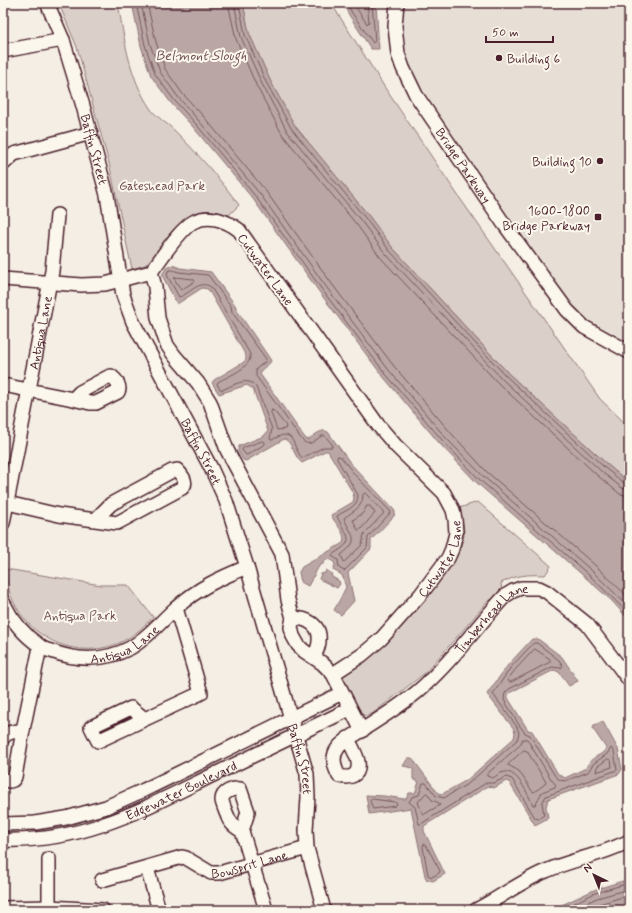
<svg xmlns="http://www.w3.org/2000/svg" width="632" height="913" font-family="Mynerve,sans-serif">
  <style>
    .built { fill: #e7dfd6 }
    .green { fill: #dbd0c9; stroke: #92787a }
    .water { fill: #baa7a5; stroke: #8d7174 }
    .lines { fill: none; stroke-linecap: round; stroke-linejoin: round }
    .shore { stroke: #77555c; stroke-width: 1 }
    .minor-casing { stroke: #4a1f2b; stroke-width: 16 }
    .minor { stroke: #fbf7ec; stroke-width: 13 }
    .poi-dot { fill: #4a1f2b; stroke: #fbf7ec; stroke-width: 1.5 }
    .labels { text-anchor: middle; stroke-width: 4; stroke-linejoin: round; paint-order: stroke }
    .poi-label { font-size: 13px; fill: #4a1f2b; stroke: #fbf7ec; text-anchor: end }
    .street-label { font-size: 13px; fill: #4a1f2b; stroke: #fbf7ec }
    .park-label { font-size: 13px; fill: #6e4b52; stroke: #fbf7ec }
    .water-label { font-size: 14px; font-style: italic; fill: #714f56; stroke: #fbf7ec }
  </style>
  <rect width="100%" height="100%" fill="#f4eee4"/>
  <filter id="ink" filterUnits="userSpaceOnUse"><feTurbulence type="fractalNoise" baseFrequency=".025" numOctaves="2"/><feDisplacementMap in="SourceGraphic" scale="8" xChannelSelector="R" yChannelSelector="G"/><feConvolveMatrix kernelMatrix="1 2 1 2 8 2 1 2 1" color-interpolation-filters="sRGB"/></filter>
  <g filter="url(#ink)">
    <path class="built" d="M404,3H629V343L599,328L584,317L572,305L473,170L456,141L421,87L407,62L404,54L401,21Z"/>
    <g class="green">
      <path d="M62,3H118C124,38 129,77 150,108C156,117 167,123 175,131C198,154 220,179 239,205L229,215L217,212L198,214L145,265L132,269L110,167L77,47L59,4Z"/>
      <path d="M243,3H331L387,91L459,197L600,399L629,427V483L608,465L509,374L392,247L369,216L295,126L274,89L249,33Z"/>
      <path d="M478,502L551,566L545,575C527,574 517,575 501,583L502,591L495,598L488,601L463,630L425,673L372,714L366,716L359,713L341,680C347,667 357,667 367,659C390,641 466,559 464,532C464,524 461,515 459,508Z"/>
      <path d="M6,569L101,585H128L153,617C143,627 133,637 119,643C74,662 23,636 9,590C7,583 7,576 6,569Z"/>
    </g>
    <g class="water">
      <path d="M132,3H243L249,33L270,80L295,126L369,216L392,247L509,374L608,465L629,483V620L612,601L586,578L477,483L440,444L381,374L320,293L253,199L193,127L171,103L151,76L141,46Z"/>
      <path d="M343,3H376L379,49H371L349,15Z"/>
      <path d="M172,265L180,268L211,272L235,305L236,307V309L270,359L271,361C268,367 260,368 260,374L305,438L308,440C314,436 321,428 328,432L351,464L395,511L394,516L371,540V549L348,573L354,601L341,615L334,610C339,602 342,595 346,587L342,575L333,570L335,565L334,562L329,559L325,560L323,564L319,566L308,586L301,582L299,572L302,567L343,543C347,533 335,524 331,515L353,502L354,498L353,493L328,451H325L302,463C294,457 292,441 284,439L246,461L243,460L238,451L239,446L264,436L268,431L253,389L247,385L219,394L212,383L214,380L244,362L246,359V356L208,289L202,288L177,304L162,275L166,268Z"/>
      <path d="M326,570L331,573L332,577L339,581L340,584L337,588L319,579L321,574L325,573Z"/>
      <path d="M532,639H538L562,657L578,681L569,686L559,672L554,670L511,692L508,695V698L528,730L532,731L558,774L565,778L586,768C592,754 601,758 606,748L593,729L594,725L601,722H603L618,749L622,769L619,774L548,799L546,807L548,818L535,825L509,782L506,781L494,788L488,786L424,826V831L445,874L433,881L427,880L425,876L411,808L369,814L366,795L384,796L404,799H406L409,793H415L419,782L413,779V768L403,766L408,758H412L438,793L442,794L467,780L514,738L515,733L514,729L487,694L508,665Z"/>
      <path d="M629,879V910H551L594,890Z"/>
    </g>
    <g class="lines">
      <g class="shore">
        <path d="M136,3L145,45L155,74L174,100L196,124L256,197L323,291L384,372L443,441L480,480L589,575L629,614"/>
        <path d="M141,3L150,44L160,72L178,97L199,121L260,194L327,288L388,369L446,438L483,476L592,571L629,607"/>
        <path d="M147,3L156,42L165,69L182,93L204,117L265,190L332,284L393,365L451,433L487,472L596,566L629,598"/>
        <path d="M228,3L236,39L257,87L282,134L357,225L380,257L499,384L598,476L620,494L629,496"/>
        <path d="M234,3L241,37L262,84L287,131L362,222L385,253L503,380L602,472L622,488L629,490"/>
        <path d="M239,3L245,35L266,82L291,128L313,155L366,219L389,250L418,281L461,328L506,376L605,468L625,484L629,485"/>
        <path d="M347,3L352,13L373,43L375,41L372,3"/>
        <path d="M353,3L367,24L369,22L367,3"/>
        <path d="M172,270L179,272L208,275L231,306L232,312L266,359L265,362L256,369V376L302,440C310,449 316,438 324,435L332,444V447H324L302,458C291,445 295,426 272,440L270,439L272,429L256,387C248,375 232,386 222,390L220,389L217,384L218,382C228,376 252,368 250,354L211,287C199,279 190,294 179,297L167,275L168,271Z"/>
        <path d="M175,277L193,279L195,281L181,290L175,280Z"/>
        <path d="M272,410L274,411L286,426L285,429L277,430L271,413Z"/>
        <path d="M263,441L265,442V444L247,455L245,454L242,450L243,448Z"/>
        <path d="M338,456L341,457L355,475L391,512L368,537L367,548L344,571L339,568L338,560L332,556L333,554C359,539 345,536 337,516C345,510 358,508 358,495L337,459Z"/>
        <path d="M365,493L384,513L364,534L362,545L344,562L341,555C362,539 351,536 344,518C353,511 363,508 363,495Z"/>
        <path d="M367,506H370L375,513L360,530H358L353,520L363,513Z"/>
        <path d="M534,643H537L559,660L563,666L561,668L552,667L509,689L505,693L504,700L519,725L525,733L530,735L555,776L560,780L565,781L588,772L593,764L607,754L611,748L614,751L617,770L546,796L542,803L544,815L538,819L535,818L512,779L506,777L494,783H486L421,824H419L415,807L409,802L412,797L419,795L423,783H426L436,796L444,798L469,783L517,740L519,733L517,727L493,694L511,667Z"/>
        <path d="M535,649L550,659V662L511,682H509L508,679L515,670Z"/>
        <path d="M523,739H527L551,779L556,785L555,787L542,792L535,805H533C528,795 518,770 504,772C500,773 496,776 493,778L487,776V774L520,745Z"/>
        <path d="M524,750L527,751L546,782L545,784L534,792L532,791L519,771L508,765Z"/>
        <path d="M608,759L611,760L612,767L596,772L597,767Z"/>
        <path d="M427,793L432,800L439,803L440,805L423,815L418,802L425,794Z"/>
        <path d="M372,799L395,802L397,804L395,806L373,809L370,801Z"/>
        <path d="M424,844L426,845L440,871L439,873L432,877L428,875L423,847Z"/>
        <path d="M560,910L595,893L629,883"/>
        <path d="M571,910L597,898L629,889"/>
        <path d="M585,910L599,904L629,895"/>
      </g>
      <defs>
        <g id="minor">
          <path id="s1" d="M47,3L63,40L83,106L107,195L123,295L133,322L211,468L226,501L247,567L307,774L308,797L306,830L307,848L324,910"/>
          <path id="s2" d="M397,3L395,26L398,54L403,68L416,95L504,224L567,310L584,327L629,352"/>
          <path d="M3,51L63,40"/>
          <path d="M3,164L14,154L91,133"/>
          <path d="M3,279L81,285L105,284L151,272"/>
          <path d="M3,385L73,399L90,403H96L118,392C121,387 116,379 111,376L108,377L80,392L73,399"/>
          <path d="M3,502L59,515L117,523L182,488C188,482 182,475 177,470L172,471L111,504L95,520"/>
          <path id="s3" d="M3,523L52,271L57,215"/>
          <path id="s4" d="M3,602C11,619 24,635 40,646C43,649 47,650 51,651C77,661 105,661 130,648C148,638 161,621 176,608C198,588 220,578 247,567"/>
          <path d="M293,618C307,618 321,625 319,641C319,647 316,652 314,657"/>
          <path id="s5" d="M333,674L362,655L381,639L421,594L448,558L452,549L456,533L455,519L453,510L444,493L396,446L378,425L239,230C227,221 210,214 195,221C181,227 161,259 151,272L155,287L158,318L167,345L174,355L198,383L210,402L227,450L282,554L288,600L293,618L291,627L293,636L298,645L304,651L322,663L333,674L362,731"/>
          <path d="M145,719L98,741L91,727L131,708L145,719L201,693L176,608"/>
          <path d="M3,738C7,731 15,732 23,730"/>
          <path id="s6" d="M348,738C351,746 357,755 358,762C360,776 350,779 339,776C334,767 331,757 338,748C344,740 354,736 362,730C381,718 400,706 417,692C450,664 476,627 505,596L513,591L521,588H539L547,592L587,624L629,680"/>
          <path d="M3,780L10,781L13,780L15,777L23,730L40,647"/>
          <path d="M3,824L35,823L66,818L106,807L144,790L342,693"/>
          <path d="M242,831L248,812L240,789C233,788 222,792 222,800C222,803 228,818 230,821C233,826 238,829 242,831L266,910"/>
          <path id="s7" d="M3,840C83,843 143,809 213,775C259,753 304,731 350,709"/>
          <path d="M147,868L159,910"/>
          <path id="s8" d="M102,880L182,857L186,858L211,873H219L307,848"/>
          <path d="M3,908L49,907L103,910"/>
          <path d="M49,910V859"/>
          <path d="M476,910C500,898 521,881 546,871C573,859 603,855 629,841"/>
        </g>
      </defs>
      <use href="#minor" class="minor-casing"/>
      <use href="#minor" class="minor"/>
    </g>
  </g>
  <g class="poi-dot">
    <circle cx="499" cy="58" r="4"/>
    <circle cx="600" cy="161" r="4"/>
    <rect x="594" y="213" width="8" height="8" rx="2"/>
  </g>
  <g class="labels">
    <g class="poi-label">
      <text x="507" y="63" text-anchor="start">Building 6</text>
      <text x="592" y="166">Building 10</text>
      <text x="590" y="215">1600-1800<tspan x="590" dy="15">Bridge Parkway</tspan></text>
    </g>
    <g class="street-label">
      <text dy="5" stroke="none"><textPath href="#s1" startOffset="154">Baffin Street</textPath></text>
      <text dy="5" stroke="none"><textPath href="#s2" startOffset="181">Bridge Parkway</textPath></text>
      <text transform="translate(266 269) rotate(54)" y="5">Cutwater Lane</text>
      <text dy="5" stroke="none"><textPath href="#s3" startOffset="194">Antiqua Lane</textPath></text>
      <text dy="5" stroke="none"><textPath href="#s1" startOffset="478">Baffin Street</textPath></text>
      <text dy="5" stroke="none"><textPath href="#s5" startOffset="161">Cutwater Lane</textPath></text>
      <text dy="5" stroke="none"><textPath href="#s6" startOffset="289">Timberhead Lane</textPath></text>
      <text dy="5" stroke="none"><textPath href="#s4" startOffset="148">Antiqua Lane</textPath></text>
      <text dy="5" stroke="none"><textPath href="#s1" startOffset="802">Baffin Street</textPath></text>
      <text dy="5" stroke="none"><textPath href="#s7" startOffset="187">Edgewater Boulevard</textPath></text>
      <text dy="5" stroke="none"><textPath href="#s8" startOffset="156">Bowsprit Lane</textPath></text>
    </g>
    <g class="park-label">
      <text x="162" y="190">Gateshead Park</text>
      <text x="80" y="620">Antiqua Park</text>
    </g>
    <g class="water-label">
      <text x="201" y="60">Belmont Slough</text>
    </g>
  </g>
  <rect width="632" height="913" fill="none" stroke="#fbf7ec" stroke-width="16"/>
  <rect x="8" y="8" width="616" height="897" fill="none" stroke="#4a1f2b" stroke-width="1.5" filter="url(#ink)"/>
  <g transform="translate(594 875) rotate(317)" stroke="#fbf7ec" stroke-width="3" paint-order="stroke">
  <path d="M0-3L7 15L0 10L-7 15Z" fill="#4a1f2b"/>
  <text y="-6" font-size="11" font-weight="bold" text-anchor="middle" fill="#4a1f2b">N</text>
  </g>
  <path d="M486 36v6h67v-6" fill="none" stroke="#4a1f2b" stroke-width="2"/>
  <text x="492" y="36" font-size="12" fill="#4a1f2b" stroke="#fbf7ec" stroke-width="3" paint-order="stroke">50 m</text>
</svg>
